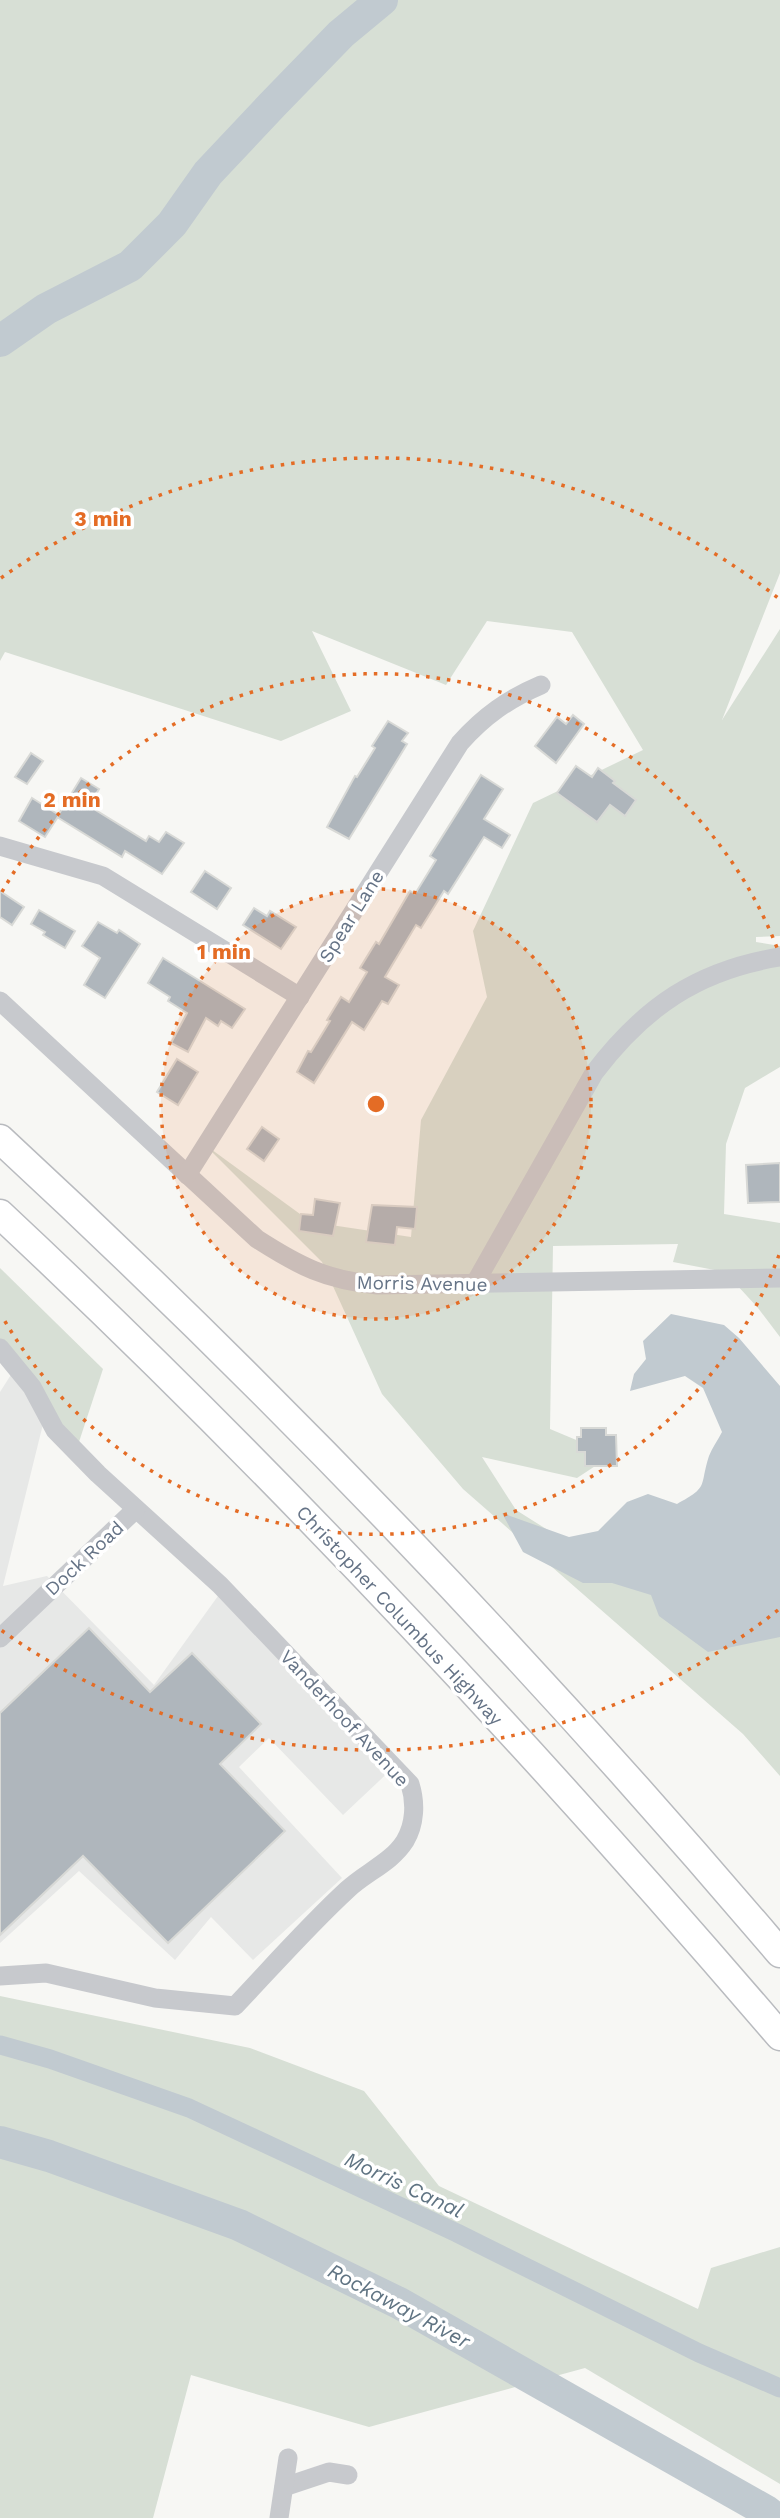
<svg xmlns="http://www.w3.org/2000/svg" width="780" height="2518" font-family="'Work Sans',sans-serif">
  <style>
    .built { fill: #e7e8e7 }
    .green { fill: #d7dfd5 }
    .water { fill: #c1cad0 }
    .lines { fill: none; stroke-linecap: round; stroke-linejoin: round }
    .canal { stroke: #c1cad0; stroke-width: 19 }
    .river { stroke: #c1cad0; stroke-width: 32 }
    .building { fill: #afb6bc; stroke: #d8d9d6; stroke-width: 2 }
    .highway-casing { stroke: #b9bbbf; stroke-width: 31 }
    .minor { stroke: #c7c9cd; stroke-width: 19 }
    .highway { stroke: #fff; stroke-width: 28 }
    .ring { fill: none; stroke: #e46c25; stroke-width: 3.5; stroke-dasharray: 3.5 7 }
    .labels { text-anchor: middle; stroke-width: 7; stroke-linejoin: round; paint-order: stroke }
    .street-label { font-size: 19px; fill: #657386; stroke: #fff }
    .water-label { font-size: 21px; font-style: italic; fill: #607483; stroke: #fff }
    .centre { fill: #e46c25; stroke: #fff; stroke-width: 3.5 }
    .ring-label { font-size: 21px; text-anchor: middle; font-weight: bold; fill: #e46c25; stroke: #fff; stroke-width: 7; stroke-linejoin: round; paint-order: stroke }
  </style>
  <rect width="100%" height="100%" fill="#f7f7f4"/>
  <path class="built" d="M14,1370L45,1416L3,1586L47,1576L154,1685L223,1589L396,1765L343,1815L269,1738L239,1767L342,1878L253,1960L211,1917L175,1960L79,1871L0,1943V1392Z"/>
  <g class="green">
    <path d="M0,0H780V573L722,720L780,629V936L756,937V942L780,946V1067L745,1088L726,1144L724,1214L780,1223V1337L758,1308L725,1272L673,1262L678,1244L553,1246L550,1429L612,1455L577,1478L482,1457L516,1510L578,1549L780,1615V1776L743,1734L463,1489L382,1394L322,1262L204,1144L311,1222L411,1237L421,1120L487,997L473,931L533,803L643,750L572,632L487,621L446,685L312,631L351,711L281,741L5,652L0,661Z"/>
    <path d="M0,1268L103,1369L76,1451L0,1357Z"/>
    <path d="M0,1996L250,2048L364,2091L439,2186L698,2309L711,2268L780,2247V2484L585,2368L369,2427L191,2375L153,2518H0Z"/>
  </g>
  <path class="water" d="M671,1314L724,1325L739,1338L780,1386V1637L708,1652L659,1616L651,1595L612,1583H583L523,1552L502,1513L569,1537L598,1531L627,1502L648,1494L677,1504C710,1486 699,1487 709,1456C712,1448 718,1440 722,1432L703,1388L685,1376L630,1391L634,1374L646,1359L643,1341Z"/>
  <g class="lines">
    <path class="canal" d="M0,2045L50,2059L189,2108L457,2233L699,2353L780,2388"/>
    <g class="river">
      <path d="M0,341L46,309L130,266L172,224L208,173L273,104L341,34L382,0"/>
      <path d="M0,2142L49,2156L239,2225L399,2303L766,2511L775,2518"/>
    </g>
  </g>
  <g class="building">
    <path d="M573,715L584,724L556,763L535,746L557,717L566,724Z"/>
    <path d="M388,721L408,733L402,741L407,744L349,839L327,827L355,776L357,777L375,748L372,746Z"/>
    <path d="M31,753L43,761L27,784L15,777Z"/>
    <path d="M576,766L592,777L598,768L615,781L613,783L636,800L625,816L610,805L597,822L557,793Z"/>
    <path d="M481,775L503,789L484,819L510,835L502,848L484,837L448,894L444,891L421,928L416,925L385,977L399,985L388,1004L382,1001L364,1030L352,1022L314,1083L297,1072L308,1051L311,1052L330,1021L327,1020L341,997L349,1002L367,972L360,968L376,942L379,944L410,891L415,894L436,860L430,856Z"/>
    <path d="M81,778L99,789L89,806L146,841L149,836L159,842L166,832L184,843L162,874L125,851L122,857L57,817Z"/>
    <path d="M32,798L59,815L45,837L19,821Z"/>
    <path d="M205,871L231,888L217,909L191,892Z"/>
    <path d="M0,891L24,907L12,925L0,917Z"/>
    <path d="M254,908L267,916L270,911L296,927L281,949L243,925Z"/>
    <path d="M39,910L75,931L65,948L43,935L45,932L31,924Z"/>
    <path d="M98,922L117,933L119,930L140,944L105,998L84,985L100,958L82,946Z"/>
    <path d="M163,958L245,1009L232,1028L221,1021L218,1026L206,1018L188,1052L171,1043L187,1013L168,1001L170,997L148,983Z"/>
    <path d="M177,1059L198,1072L178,1105L157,1092Z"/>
    <path d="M262,1127L279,1139L264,1161L247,1149Z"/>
    <path d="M780,1163V1202L748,1203L746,1165Z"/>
    <path d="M315,1199L340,1203L333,1236L299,1231L301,1214L313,1215Z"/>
    <path d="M372,1205L417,1207L415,1229L397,1227L395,1245L366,1242Z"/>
    <path d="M581,1428H606V1435H616L617,1466H585V1452H577V1437H581Z"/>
    <path d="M89,1628L150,1692L192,1653L261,1724L220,1764L285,1831L168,1943L83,1856L0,1935V1713Z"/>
  </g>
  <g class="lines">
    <defs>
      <g id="highway">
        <path d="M0,1139C276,1394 536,1666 780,1953"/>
        <path d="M0,1214C276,1472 534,1749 780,2036"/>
      </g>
    </defs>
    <use href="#highway" class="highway-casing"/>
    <g class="minor">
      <path d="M0,846L103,876L300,997"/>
      <path d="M0,1001L257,1239C299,1266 326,1280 377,1285L780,1278"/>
      <path d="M187,1175L460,743C484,716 508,699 541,685"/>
      <path d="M474,1285L594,1073C644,1007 698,970 780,957"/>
      <path d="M0,1348L32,1387L55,1430L98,1474L220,1585L410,1784C416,1803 415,1824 405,1841C391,1863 366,1872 347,1890C308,1926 272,1967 235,2006L155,1998L46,1973L0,1976"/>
      <path d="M0,1638L136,1509"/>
      <path d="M284,2487L329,2472L348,2475"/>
      <path d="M279,2518L288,2458"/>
    </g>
    <use href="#highway" class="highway"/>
  </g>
  <circle cx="376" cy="1104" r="215" fill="#e46c25" fill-opacity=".12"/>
  <g class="ring">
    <circle cx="376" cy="1104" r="215"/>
    <path d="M779 1255A430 430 0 0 1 2 1316M2 892A430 430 0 0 1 779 953"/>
    <path d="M778 1610A646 646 0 0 1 1 1630M1 578A646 646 0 0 1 778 598"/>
  </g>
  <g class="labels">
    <g class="street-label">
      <text transform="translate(351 916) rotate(-58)" y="7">Spear Lane</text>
      <text transform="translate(422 1283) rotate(1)" y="7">Morris Avenue</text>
      <text transform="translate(84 1558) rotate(-43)" y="7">Dock Road</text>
      <text transform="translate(400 1615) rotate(47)" y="7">Christopher Columbus Highway</text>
      <text transform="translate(345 1718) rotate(47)" y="7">Vanderhoof Avenue</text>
    </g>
    <g class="water-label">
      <text transform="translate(404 2185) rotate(25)" y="7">Morris Canal</text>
      <text transform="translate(399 2306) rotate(28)" y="7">Rockaway River</text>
    </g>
  </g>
  <circle cx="376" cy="1104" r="10" class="centre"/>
  <g class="ring-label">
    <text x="103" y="526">3 min</text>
    <text x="72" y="807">2 min</text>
    <text x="224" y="959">1 min</text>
  </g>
</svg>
